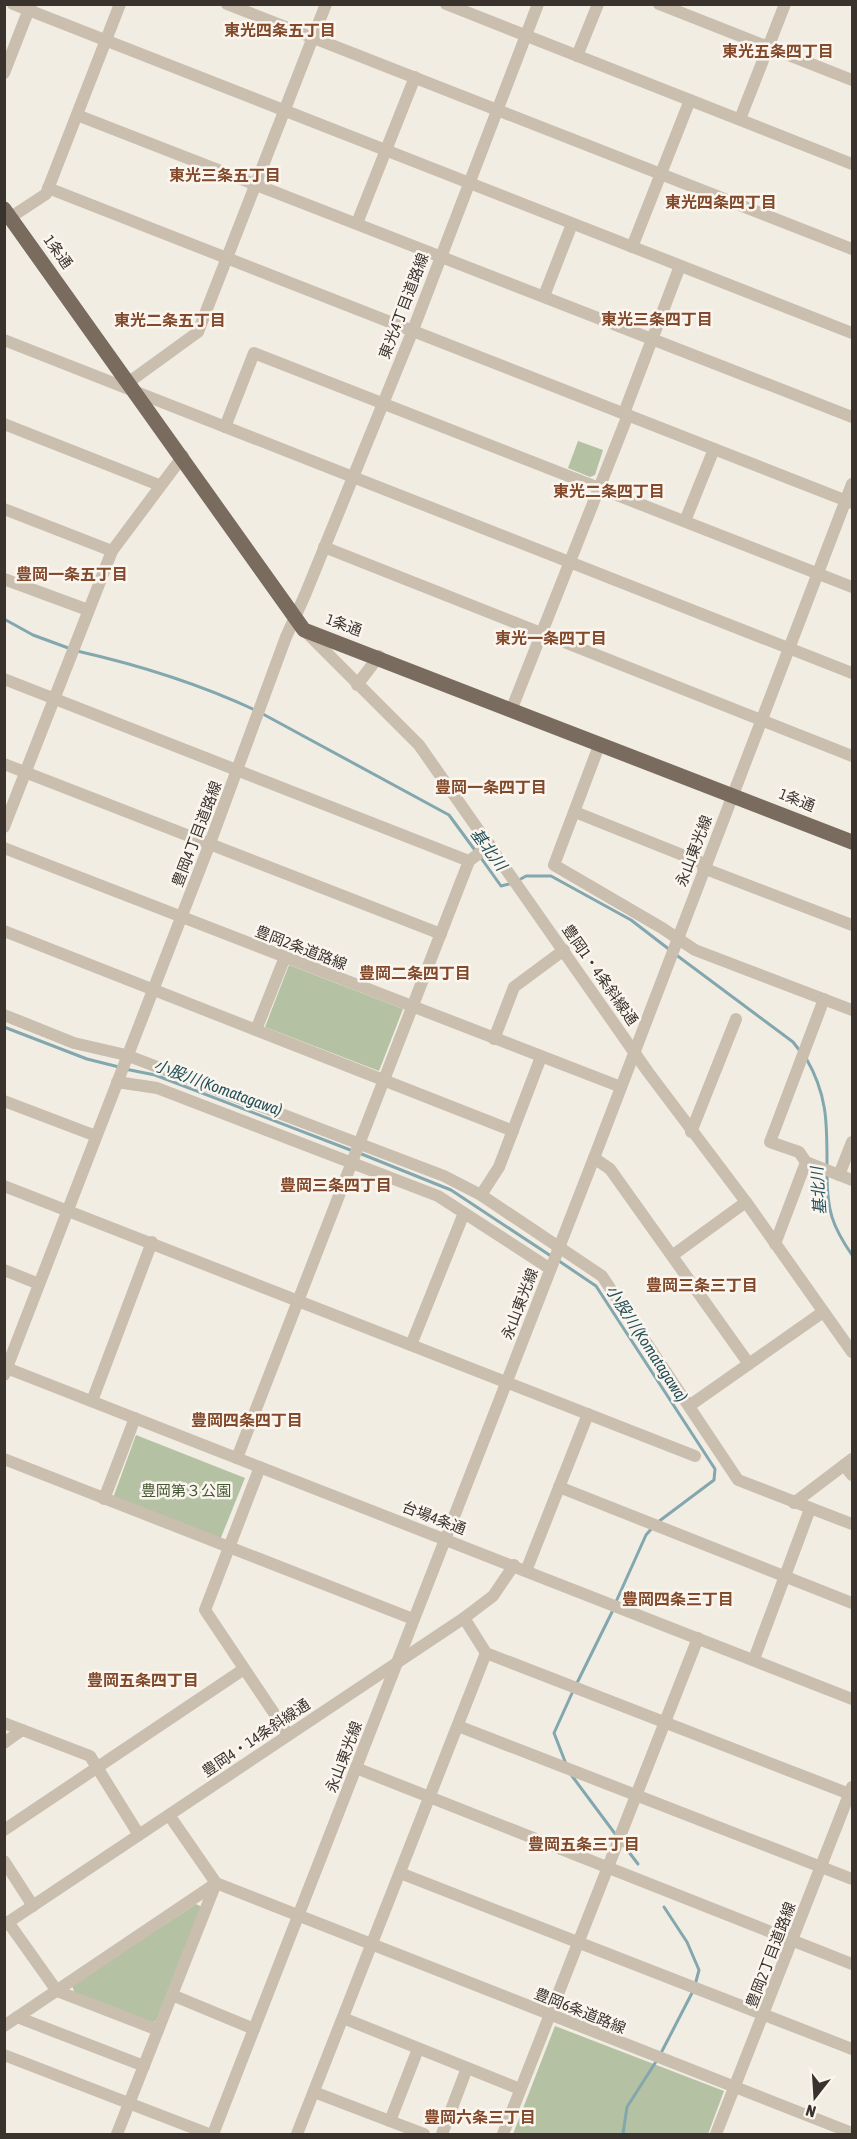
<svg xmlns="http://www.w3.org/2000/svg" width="857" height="2139" font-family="'Asap Condensed','Noto Sans JP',sans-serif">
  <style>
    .green { fill: #b4c1a3 }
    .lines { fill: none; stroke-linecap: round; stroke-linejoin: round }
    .stream { stroke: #83a7ae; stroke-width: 3 }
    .minor { stroke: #cabeaf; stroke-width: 12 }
    .major { stroke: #7a6b5f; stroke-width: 15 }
    .labels { text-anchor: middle; stroke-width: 5; stroke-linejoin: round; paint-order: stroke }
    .street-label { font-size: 15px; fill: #3a322c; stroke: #faf6ef }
    .park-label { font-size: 15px; fill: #455632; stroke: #faf6ef }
    .neighbourhood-label { font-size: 16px; font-weight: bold; fill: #83492b; stroke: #faf6ef }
    .water-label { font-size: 16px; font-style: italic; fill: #245058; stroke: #faf6ef }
  </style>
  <rect width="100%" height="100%" fill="#f2ede3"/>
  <g class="green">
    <path d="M578,441L603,450L595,475L590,477L568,468Z"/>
    <path d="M289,965L403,1009L379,1071L265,1027Z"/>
    <path d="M136,1435L245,1478L220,1540L113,1498Z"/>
    <path d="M196,1904L202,1907L158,2020L151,2023L75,1994L72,1986Z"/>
    <path d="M555,2026L724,2091L708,2134H513Z"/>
  </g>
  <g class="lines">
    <g class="stream">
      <path d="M4,619L33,635L71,649"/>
      <path d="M77,651C139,665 197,683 255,710"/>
      <path d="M261,713L449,815L477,853"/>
      <path d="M481,858L501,886L513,883"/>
      <path d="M519,880L526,876H551L631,920L670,950"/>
      <path d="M675,954L793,1042L800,1051"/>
      <path d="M4,1027L87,1059L119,1067"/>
      <path d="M806,1058C828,1096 827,1124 827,1167"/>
      <path d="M125,1069L155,1075L353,1151"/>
      <path d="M359,1153L451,1190L551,1256"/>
      <path d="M827,1174C827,1210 832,1226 852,1255"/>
      <path d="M559,1261L596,1286L715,1469L714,1480L658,1522"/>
      <path d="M615,1604L646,1535L653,1527"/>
      <path d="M576,1685L613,1610"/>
      <path d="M566,1764L554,1733L573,1691"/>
      <path d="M572,1776L616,1835"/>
      <path d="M622,1843L638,1864"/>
      <path d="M664,1907L687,1942L699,1970L695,1985"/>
      <path d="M660,2055L693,1991"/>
      <path d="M623,2134L627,2107L657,2060"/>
    </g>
    <g class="minor">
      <path d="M13,4L852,333"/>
      <path d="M227,4L852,249"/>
      <path d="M446,4L852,164"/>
      <path d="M659,4L852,80"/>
      <path d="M577,56L598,4"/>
      <path d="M4,73L31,4"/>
      <path d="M77,115L852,417"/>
      <path d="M740,119L785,4"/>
      <path d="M48,188L852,503"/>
      <path d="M11,217L46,194L120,4"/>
      <path d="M357,223L415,77"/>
      <path d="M632,247L690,100"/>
      <path d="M544,296L572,224"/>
      <path d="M4,340L852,673"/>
      <path d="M129,382L198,332L326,4"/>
      <path d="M624,413L680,266"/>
      <path d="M4,424L159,485"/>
      <path d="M225,427L254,353L852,587"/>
      <path d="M4,509L112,551"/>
      <path d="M685,521L714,449"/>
      <path d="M324,547L852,756"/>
      <path d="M4,579L88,610"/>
      <path d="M307,633L419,745L648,1072L746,1202L852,1352"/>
      <path d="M4,679L469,861"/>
      <path d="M357,685L379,656"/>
      <path d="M512,708L628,415"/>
      <path d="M600,743L554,865L662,928L695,950L852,1010"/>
      <path d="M4,764L441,934"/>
      <path d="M575,812L705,864"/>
      <path d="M4,827L112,551L183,456"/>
      <path d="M4,848L621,1087"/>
      <path d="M703,868L852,925"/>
      <path d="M4,931L513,1131"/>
      <path d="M824,999L770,1142L799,1152L806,1162L852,1180"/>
      <path d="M4,1015L74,1043L126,1055L444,1176L481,1195L602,1276L738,1480L852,1524"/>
      <path d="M256,1030L285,957"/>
      <path d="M494,1039L514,987L564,950"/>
      <path d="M117,1082L157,1088L438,1196L549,1268"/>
      <path d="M4,1101L96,1136"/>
      <path d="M691,1132L736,1019"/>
      <path d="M594,1158L610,1169L749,1364"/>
      <path d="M839,1175L852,1142"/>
      <path d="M4,1186L695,1456"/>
      <path d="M481,1195L499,1167L541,1057"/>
      <path d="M775,1244L806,1162"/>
      <path d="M673,1255L746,1202"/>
      <path d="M4,1270L39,1284"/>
      <path d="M411,1345L464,1213"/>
      <path d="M4,1367L852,1699"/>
      <path d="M4,1375L210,843L286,637L305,595L413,330L538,4"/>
      <path d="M92,1401L152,1242"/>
      <path d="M689,1406L823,1312"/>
      <path d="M237,1458L469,861L490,845"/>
      <path d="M4,1459L413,1619"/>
      <path d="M844,1465L852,1475"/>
      <path d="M260,1467L205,1610L288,1734"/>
      <path d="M559,1487L852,1603"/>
      <path d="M104,1499L135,1418"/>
      <path d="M794,1503L852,1459"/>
      <path d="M526,1571L588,1414"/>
      <path d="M464,1618L486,1653L852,1795"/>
      <path d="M754,1659L810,1509"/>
      <path d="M4,1723L90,1756L139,1835"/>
      <path d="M458,1726L852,1879"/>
      <path d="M4,1743L22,1730"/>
      <path d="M356,1768L852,1964"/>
      <path d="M169,1815L216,1883L852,2133"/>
      <path d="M4,1830L244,1669"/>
      <path d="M4,1861L33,1906"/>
      <path d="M400,1873L852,2049"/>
      <path d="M8,1922L57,1991L158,2030"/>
      <path d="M4,1925L464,1618L493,1596L514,1565"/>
      <path d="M172,1995L254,2029"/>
      <path d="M17,2017L144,2066"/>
      <path d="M343,2018L520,2089"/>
      <path d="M4,2026L215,1884"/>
      <path d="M4,2055L209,2134"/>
      <path d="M314,2092L424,2134"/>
      <path d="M390,2121L418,2049"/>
      <path d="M117,2134L216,1883"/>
      <path d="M213,2134L594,1158L852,484"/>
      <path d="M297,2134L486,1653"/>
      <path d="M442,2134L467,2068"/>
      <path d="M503,2134L698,1638"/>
      <path d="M716,2134L852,1787"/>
    </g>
    <path class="major" d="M4,209L304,630L852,842"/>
  </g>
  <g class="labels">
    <g class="street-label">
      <text transform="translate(58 252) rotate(54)" y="5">1条通</text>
      <text transform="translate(404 306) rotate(-69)" y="5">東光4丁目道路線</text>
      <text transform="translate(344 625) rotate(20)" y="5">1条通</text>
      <text transform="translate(797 800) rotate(22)" y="5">1条通</text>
      <text transform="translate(197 834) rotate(-69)" y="5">豊岡4丁目道路線</text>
      <text transform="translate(694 851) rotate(-69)" y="5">永山東光線</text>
      <text transform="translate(301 948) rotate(21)" y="5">豊岡2条道路線</text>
      <text transform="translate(600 975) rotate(55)" y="5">豊岡1・4条斜線通</text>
      <text transform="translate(520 1304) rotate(-69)" y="5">永山東光線</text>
      <text transform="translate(434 1518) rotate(21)" y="5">台場4条通</text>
      <text transform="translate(256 1738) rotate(-34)" y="5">豊岡4・14条斜線通</text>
      <text transform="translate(344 1757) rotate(-69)" y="5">永山東光線</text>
      <text transform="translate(771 1955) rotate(-69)" y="5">豊岡2丁目道路線</text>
      <text transform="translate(580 2011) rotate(22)" y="5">豊岡6条道路線</text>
    </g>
    <g class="park-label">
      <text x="186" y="1496">豊岡第３公園</text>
    </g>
    <g class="neighbourhood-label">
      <text x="280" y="36">東光四条五丁目</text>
      <text x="778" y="57">東光五条四丁目</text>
      <text x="225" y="181">東光三条五丁目</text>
      <text x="721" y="208">東光四条四丁目</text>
      <text x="657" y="325">東光三条四丁目</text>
      <text x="170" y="326">東光二条五丁目</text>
      <text x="609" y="497">東光二条四丁目</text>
      <text x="72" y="580">豊岡一条五丁目</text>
      <text x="551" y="644">東光一条四丁目</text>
      <text x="491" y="793">豊岡一条四丁目</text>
      <text x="415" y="979">豊岡二条四丁目</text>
      <text x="336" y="1191">豊岡三条四丁目</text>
      <text x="702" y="1291">豊岡三条三丁目</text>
      <text x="247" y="1426">豊岡四条四丁目</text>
      <text x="678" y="1605">豊岡四条三丁目</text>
      <text x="143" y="1686">豊岡五条四丁目</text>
      <text x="584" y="1850">豊岡五条三丁目</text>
      <text x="480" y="2123">豊岡六条三丁目</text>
    </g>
    <g class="water-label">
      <text transform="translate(489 849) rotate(53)" y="6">基北川</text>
      <text transform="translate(218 1087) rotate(20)" y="6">小股川 (Komatagawa)</text>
      <text transform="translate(818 1191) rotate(-94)" y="6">基北川</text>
      <text transform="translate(647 1343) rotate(57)" y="6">小股川 (Komatagawa)</text>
    </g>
  </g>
  <rect width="857" height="2139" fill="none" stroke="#3a322c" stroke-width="12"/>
  <g transform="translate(815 2097) rotate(197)" stroke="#faf6ef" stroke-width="4.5" paint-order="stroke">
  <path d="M0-4.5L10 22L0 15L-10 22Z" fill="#3a322c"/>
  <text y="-9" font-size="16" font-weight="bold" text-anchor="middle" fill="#3a322c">N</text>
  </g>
</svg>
